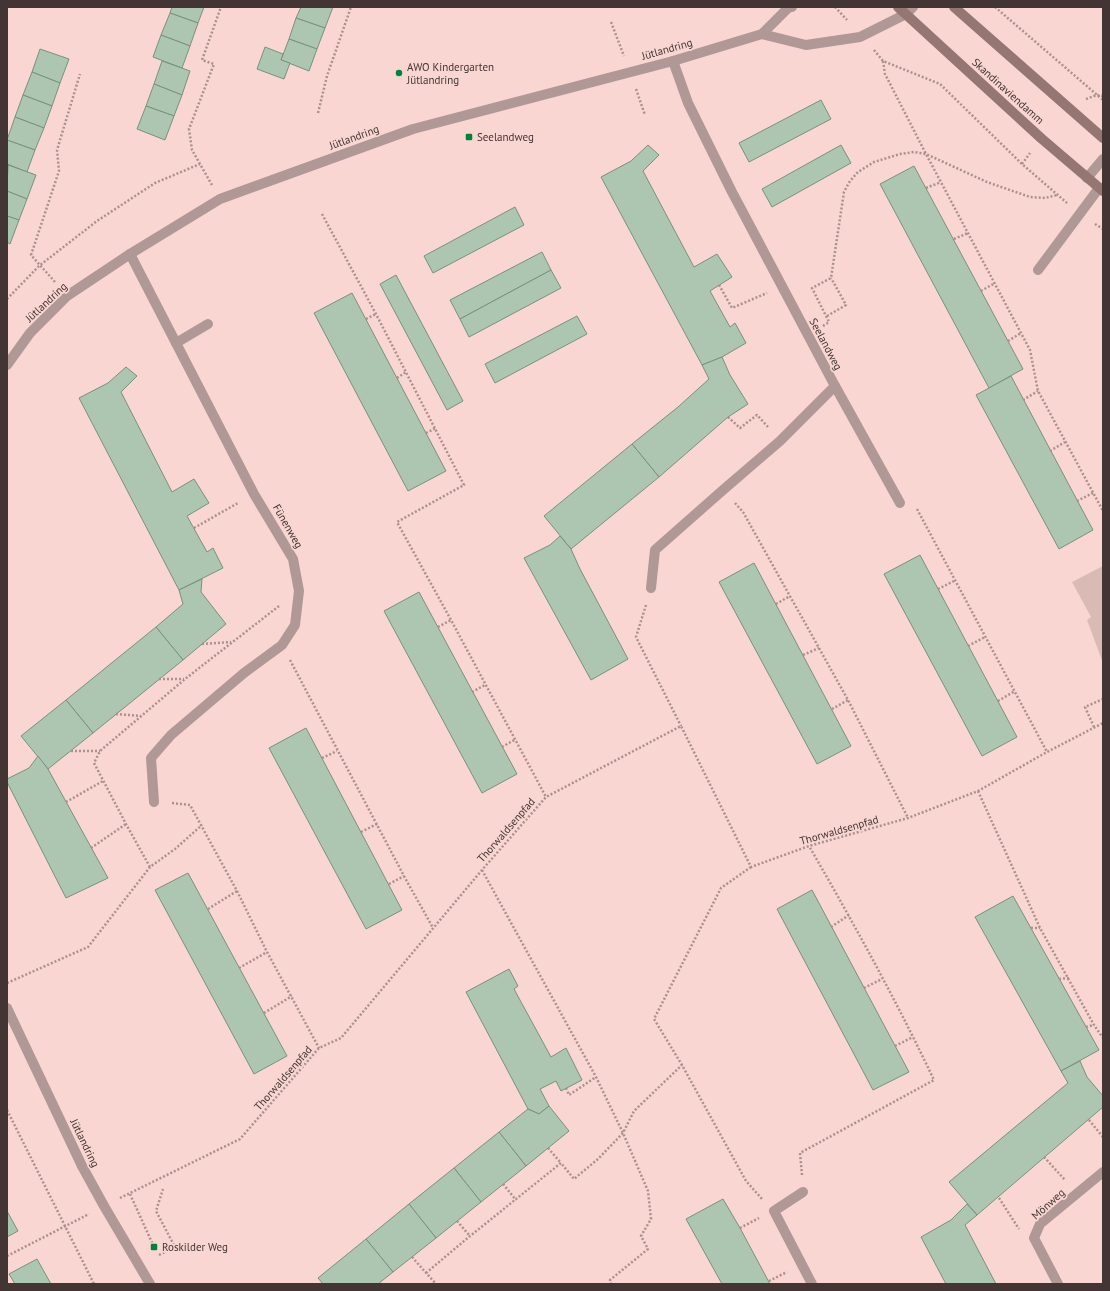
<svg xmlns="http://www.w3.org/2000/svg" width="1110" height="1291" font-family="'PT Sans',sans-serif">
  <style>
    .green { fill: #dabab5 }
    .building { fill: #acc6b1; stroke: #79917d }
    .lines { fill: none; stroke-linecap: round; stroke-linejoin: round }
    .path { stroke: #ab918d; stroke-width: 2.5; stroke-dasharray: 2 2; stroke-linecap: butt }
    .lane { stroke: #af9895; stroke-width: 10 }
    .street { stroke: #af9895; stroke-width: 10 }
    .secondary { stroke: #967672; stroke-width: 10 }
    .poi-dot { fill: #00823c; stroke: #f9d6d1; stroke-width: 1.5 }
    .labels { text-anchor: middle; stroke-width: 3.5; stroke-linejoin: round; paint-order: stroke }
    .street-label { font-size: 11px; fill: #433533; stroke: #f9d6d1 }
    .poi-label { font-size: 11px; fill: #433533; stroke: #f9d6d1; text-anchor: start }
  </style>
  <rect width="100%" height="100%" fill="#f9d6d1"/>
  <path class="green" d="M1103,566V663L1087,620L1091,617L1072,582Z"/>
  <g class="building">
    <path d="M172,7H204L198,23L170,13Z"/>
    <path d="M301,7H333L325,28L296,18Z"/>
    <path d="M170,13L198,23L190,46L161,35Z"/>
    <path d="M296,18L325,28L317,49L289,39Z"/>
    <path d="M161,35L190,46L182,68L153,57Z"/>
    <path d="M289,39L317,49L309,71L281,60Z"/>
    <path d="M265,47L283,54L281,60L290,63L284,79L257,69Z"/>
    <path d="M40,49L69,59L60,83L32,72Z"/>
    <path d="M162,61L190,71L182,95L154,84Z"/>
    <path d="M32,72L60,83L52,106L23,95Z"/>
    <path d="M154,84L182,95L174,116L146,106Z"/>
    <path d="M23,95L52,106L44,128L15,117Z"/>
    <path d="M821,100L831,119L749,162L739,143Z"/>
    <path d="M146,106L174,116L165,140L137,129Z"/>
    <path d="M15,117L44,128L35,150L7,140Z"/>
    <path d="M7,140L35,150L27,172L7,164Z"/>
    <path d="M648,145L659,155L643,171L694,267L717,254L732,277L710,291L730,327L735,323L746,343L722,357L702,365L601,177L631,161Z"/>
    <path d="M841,145L851,163L772,207L762,189Z"/>
    <path d="M8,165L36,175L27,199L7,191Z"/>
    <path d="M914,166L1023,369L989,388L880,184Z"/>
    <path d="M7,191L27,199L19,220L7,216Z"/>
    <path d="M515,207L524,225L433,273L424,256Z"/>
    <path d="M7,216L19,220L10,244L7,242Z"/>
    <path d="M542,252L551,270L460,319L450,300Z"/>
    <path d="M551,270L561,288L469,337L460,319Z"/>
    <path d="M396,275L463,401L447,410L380,284Z"/>
    <path d="M352,293L446,471L408,491L314,313Z"/>
    <path d="M577,316L587,334L495,383L485,364Z"/>
    <path d="M722,357L730,375L748,404L728,417L659,477L632,444L678,407L709,379L702,365Z"/>
    <path d="M126,367L137,376L121,392L172,492L194,479L209,503L187,516L207,552L213,548L223,568L179,590L79,398L108,383Z"/>
    <path d="M1011,376L1093,530L1059,549L976,395Z"/>
    <path d="M632,444L659,477L571,549L544,516Z"/>
    <path d="M560,536L571,549L580,569L628,659L591,680L524,558L550,545Z"/>
    <path d="M920,555L1017,737L982,756L884,574Z"/>
    <path d="M754,563L851,746L817,764L719,582Z"/>
    <path d="M202,579L201,592L226,624L183,660L156,627L183,604L179,590Z"/>
    <path d="M419,592L517,774L482,793L384,611Z"/>
    <path d="M156,627L183,660L93,733L66,700Z"/>
    <path d="M66,700L93,733L48,769L21,736Z"/>
    <path d="M306,728L402,910L366,929L269,748Z"/>
    <path d="M38,756L48,769L108,878L66,898L7,782V779L29,768Z"/>
    <path d="M188,873L287,1056L254,1074L155,890Z"/>
    <path d="M812,890L909,1072L873,1090L777,909Z"/>
    <path d="M1013,896L1099,1050L1061,1071L975,917Z"/>
    <path d="M509,969L518,986L514,989L551,1057L566,1048L582,1080L561,1091L556,1081L540,1089L549,1106L539,1114L528,1109L466,992Z"/>
    <path d="M1080,1061L1087,1077L1103,1096V1107L977,1215L949,1182L1068,1083L1061,1071Z"/>
    <path d="M549,1106L569,1131L526,1166L499,1132L528,1109L539,1114Z"/>
    <path d="M499,1132L526,1166L481,1202L454,1168Z"/>
    <path d="M454,1168L481,1202L436,1238L409,1204Z"/>
    <path d="M723,1199L740,1228L770,1284H722L686,1219Z"/>
    <path d="M409,1204L436,1238L393,1272L366,1239Z"/>
    <path d="M967,1204L977,1215L965,1225L996,1284H946L921,1237L951,1220Z"/>
    <path d="M7,1211L18,1231L7,1237Z"/>
    <path d="M366,1239L393,1272L378,1284H323L318,1278Z"/>
    <path d="M37,1259L51,1284H15L9,1274Z"/>
  </g>
  <g class="lines">
    <g class="path">
      <path d="M835,7L847,20"/>
      <path d="M995,7L1103,100"/>
      <path d="M611,22L624,56"/>
      <path d="M874,50L883,61L940,84L1022,164L1067,203"/>
      <path d="M883,61L885,74L926,154L1030,350L1037,386L1038,391L1103,511"/>
      <path d="M636,89L645,115"/>
      <path d="M1086,99L1097,95L1103,96"/>
      <path d="M318,113L327,76L351,7"/>
      <path d="M1022,164L1030,153"/>
      <path d="M212,185L192,150L189,129L214,64L202,60L221,7"/>
      <path d="M926,188L941,182"/>
      <path d="M322,214L376,314L464,485L397,522L451,620L546,797"/>
      <path d="M1095,224L1103,229"/>
      <path d="M954,239L968,233"/>
      <path d="M55,282L31,255L59,171L57,150L80,74"/>
      <path d="M719,285L732,308L767,293"/>
      <path d="M981,291L995,283"/>
      <path d="M7,299L39,266L97,221L155,183L200,164"/>
      <path d="M827,316L846,305L831,278"/>
      <path d="M366,319L376,314"/>
      <path d="M823,326L829,322L812,288L831,278L844,192L850,181L858,172L874,162L900,154L914,152L926,154L987,182L1030,197L1045,198L1057,195"/>
      <path d="M1008,341L1021,333"/>
      <path d="M397,378L406,372"/>
      <path d="M1023,400L1038,391"/>
      <path d="M728,417L740,428L757,415L768,427"/>
      <path d="M426,433L436,428"/>
      <path d="M1050,451L1065,442"/>
      <path d="M1077,501L1093,493"/>
      <path d="M735,503L743,512L848,700L908,818"/>
      <path d="M917,509L1047,752"/>
      <path d="M194,528L238,503"/>
      <path d="M938,589L954,581"/>
      <path d="M776,604L790,596"/>
      <path d="M646,605L636,637L681,726"/>
      <path d="M438,627L451,620"/>
      <path d="M202,644L231,642"/>
      <path d="M968,646L985,637"/>
      <path d="M803,655L819,648"/>
      <path d="M290,660L404,876L433,928"/>
      <path d="M159,679H184"/>
      <path d="M472,692L485,685"/>
      <path d="M998,701L1015,691"/>
      <path d="M832,709L848,700"/>
      <path d="M116,714L141,716"/>
      <path d="M1094,727L1085,707L1103,699"/>
      <path d="M502,747L516,739"/>
      <path d="M71,751H100"/>
      <path d="M322,758L337,751"/>
      <path d="M978,791L1040,928L1094,1025L1103,1038"/>
      <path d="M66,802L103,781"/>
      <path d="M172,803L190,805L237,891L267,952L319,1048"/>
      <path d="M361,832L377,824"/>
      <path d="M91,848L126,824"/>
      <path d="M150,867L126,824L94,763L100,751L185,679L279,606"/>
      <path d="M751,867L721,888L654,1019L682,1065L746,1181L762,1199"/>
      <path d="M482,870L596,1077L623,1133L648,1191L651,1219L641,1236L648,1249L610,1280L611,1284"/>
      <path d="M389,884L404,876"/>
      <path d="M208,909L237,891"/>
      <path d="M831,927L849,915"/>
      <path d="M1031,928H1040"/>
      <path d="M239,968L267,952"/>
      <path d="M1059,979L1069,978"/>
      <path d="M7,983L88,947L150,867L175,849L202,825"/>
      <path d="M864,988L882,979"/>
      <path d="M264,1013L292,996"/>
      <path d="M1086,1027L1094,1025"/>
      <path d="M895,1046L913,1037"/>
      <path d="M566,1088L569,1095L596,1077"/>
      <path d="M7,1110L94,1284"/>
      <path d="M1089,1120L1103,1137"/>
      <path d="M548,1148L561,1163"/>
      <path d="M1044,1157L1065,1180"/>
      <path d="M802,1175L800,1153L934,1080C896,1000 853,922 809,846"/>
      <path d="M503,1184L516,1200"/>
      <path d="M130,1194L154,1247"/>
      <path d="M120,1198L240,1139L319,1048L341,1038L482,870L546,797L681,726L751,867L809,846L908,818L978,791L1047,752L1103,723"/>
      <path d="M999,1198L1019,1229"/>
      <path d="M457,1221L470,1236"/>
      <path d="M740,1228L759,1218"/>
      <path d="M159,1255L175,1247L156,1211L163,1189"/>
      <path d="M7,1256L89,1214"/>
      <path d="M412,1257L436,1284"/>
      <path d="M426,1273L470,1236L561,1163L574,1179L598,1159L623,1133L634,1111L682,1065"/>
      <path d="M769,1281L787,1272"/>
    </g>
    <g class="lane">
      <path d="M1038,270L1099,188"/>
      <path d="M176,343L208,324"/>
      <path d="M835,386L900,503"/>
    </g>
    <g class="street">
      <path d="M762,34L806,45L860,37L906,14L913,7"/>
      <path d="M1087,178L1103,159"/>
      <path d="M130,254L254,494L293,559L299,591L295,625L282,645L244,673L171,735L151,758L154,802"/>
      <path d="M7,365L30,333L67,296L130,254L220,199L413,129L673,61L762,34L788,8L792,7"/>
      <path d="M651,588L655,550L723,490L780,441L835,386L732,192L688,103L673,61"/>
      <path d="M7,1008L82,1166L104,1206L150,1284"/>
      <path d="M803,1192L774,1211L812,1284"/>
      <path d="M1058,1284L1034,1238L1040,1224L1103,1172"/>
    </g>
    <g class="secondary">
      <path d="M898,7L1042,139L1103,191"/>
      <path d="M954,7L1103,138"/>
    </g>
  </g>
  <g class="poi-dot">
    <circle cx="399" cy="73" r="4"/>
    <rect x="465" y="133" width="8" height="8" rx="2"/>
    <rect x="150" y="1243" width="8" height="8" rx="2"/>
  </g>
  <g class="labels">
    <g class="street-label">
      <text transform="translate(667 49) rotate(-16)" y="4">Jütlandring</text>
      <text transform="translate(1008 91) rotate(42)" y="4">Skandinaviendamm</text>
      <text transform="translate(354 137) rotate(-20)" y="4">Jütlandring</text>
      <text transform="translate(46 302) rotate(-43)" y="4">Jütlandring</text>
      <text transform="translate(826 344) rotate(62)" y="4">Seelandweg</text>
      <text transform="translate(288 526) rotate(60)" y="4">Fünenweg</text>
      <text transform="translate(506 830) rotate(-49)" y="4">Thorwaldsenpfad</text>
      <text transform="translate(839 830) rotate(-16)" y="4">Thorwaldsenpfad</text>
      <text transform="translate(283 1078) rotate(-49)" y="4">Thorwaldsenpfad</text>
      <text transform="translate(85 1143) rotate(64)" y="4">Jütlandring</text>
      <text transform="translate(1048 1204) rotate(-42)" y="4">Mönweg</text>
    </g>
    <g class="poi-label">
      <text x="407" y="71">AWO Kindergarten<tspan x="407" dy="13">Jütlandring</tspan></text>
      <text x="477" y="141">Seelandweg</text>
      <text x="162" y="1251">Roskilder Weg</text>
    </g>
  </g>
  <rect width="1110" height="1291" fill="none" stroke="#433533" stroke-width="16"/>
</svg>
